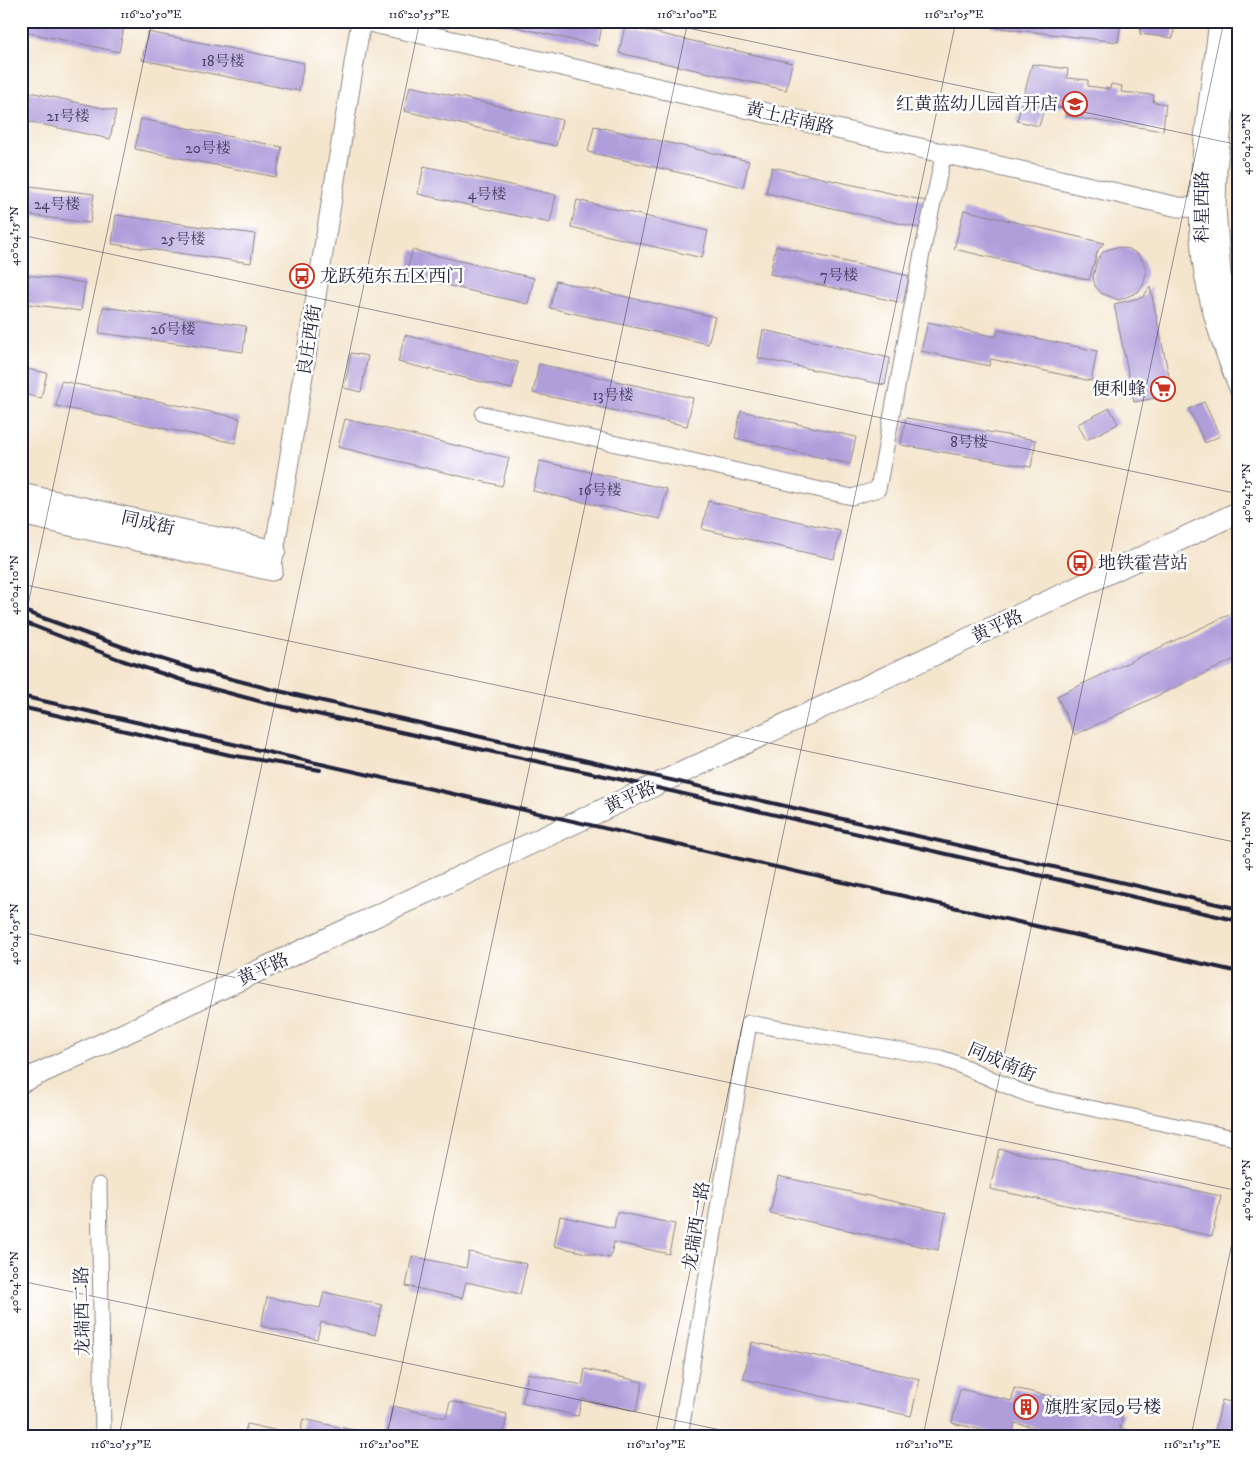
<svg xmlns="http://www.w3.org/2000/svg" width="1260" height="1457" font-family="'IM FELL DW Pica','Noto Serif SC',serif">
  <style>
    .building { fill: #b09edb }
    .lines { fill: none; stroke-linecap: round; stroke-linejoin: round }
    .minor-casing { stroke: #8b8484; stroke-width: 17 }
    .tertiary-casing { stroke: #8b8484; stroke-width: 21 }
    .secondary-casing { stroke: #8b8484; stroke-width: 23 }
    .minor { stroke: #fff; stroke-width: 15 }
    .tertiary { stroke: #fff; stroke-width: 19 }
    .secondary { stroke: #fff; stroke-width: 21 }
    .rail { stroke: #22223b; stroke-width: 4 }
    .ticks { fill: none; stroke: #22223b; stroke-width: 1; stroke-opacity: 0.45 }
    .labels { text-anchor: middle; stroke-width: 5; stroke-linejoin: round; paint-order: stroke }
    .number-label { font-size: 15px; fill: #464163 }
    .poi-label { font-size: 18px; fill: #22223b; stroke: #fff; text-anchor: start }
    .street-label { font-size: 18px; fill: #22223b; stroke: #fff }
    .neatline { fill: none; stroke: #22223b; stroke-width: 2 }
    .ticks-label { font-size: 12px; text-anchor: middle; fill: #22223b }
  </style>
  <rect width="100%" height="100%" fill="#fff"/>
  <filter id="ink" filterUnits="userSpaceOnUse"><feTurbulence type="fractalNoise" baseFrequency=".02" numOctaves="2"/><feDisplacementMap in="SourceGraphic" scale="10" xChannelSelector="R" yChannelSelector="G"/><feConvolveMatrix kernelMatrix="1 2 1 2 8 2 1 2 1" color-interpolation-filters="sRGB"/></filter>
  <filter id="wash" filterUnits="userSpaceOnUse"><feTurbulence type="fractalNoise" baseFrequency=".0096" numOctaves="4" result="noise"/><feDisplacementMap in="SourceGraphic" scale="20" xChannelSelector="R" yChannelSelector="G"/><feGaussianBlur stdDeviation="1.12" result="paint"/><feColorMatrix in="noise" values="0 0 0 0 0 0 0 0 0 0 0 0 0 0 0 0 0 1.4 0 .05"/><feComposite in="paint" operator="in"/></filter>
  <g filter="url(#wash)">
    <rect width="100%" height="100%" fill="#f4e5cd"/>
    <g id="blocks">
      <g class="building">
        <path d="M21,21H120L125,22L119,52L21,31Z"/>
        <path d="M490,21H603L598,46Z"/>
        <path d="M993,21H1121L1118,42L992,27Z"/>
        <path d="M1141,21H1175L1173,38L1140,34Z"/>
        <path d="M625,26L792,63L786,90L619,53Z"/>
        <path d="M148,32L304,63L299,91L142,60Z"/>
        <path d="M1032,64L1068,69L1067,78L1088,80V86L1110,89L1111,84L1122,86L1121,92L1154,95L1153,102L1166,104L1163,131L1066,116L1067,108L1045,106L1039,126L1017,121Z"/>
        <path d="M410,86L562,120L556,146L404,111Z"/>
        <path d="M21,90L116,111L110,139L21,120Z"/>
        <path d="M141,119L282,147L276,177L135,149Z"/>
        <path d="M594,126L749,161L743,187L588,152Z"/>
        <path d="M424,166L556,195L550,223L418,194Z"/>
        <path d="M772,167L926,201L920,228L766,193Z"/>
        <path d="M21,185L94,194L90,223L21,214Z"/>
        <path d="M577,200L708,231L702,258L571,227Z"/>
        <path d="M964,210L1104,243L1098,250L1089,280L954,249Z"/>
        <path d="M116,215L255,234L251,263L112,244Z"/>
        <path d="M776,246L909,276L903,303L770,274Z"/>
        <path d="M1116,247L1129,249L1139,255L1145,265L1146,274L1143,285L1138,292L1119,300L1101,293L1095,286L1093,277L1097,260L1104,251Z"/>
        <path d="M412,250L534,278L528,304L406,276Z"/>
        <path d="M21,274L85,283L81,311L21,303Z"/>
        <path d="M556,281L715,317L708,344L550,308Z"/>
        <path d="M1150,287L1173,395L1134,402L1114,304L1143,297Z"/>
        <path d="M103,307L246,326L243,352L99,333Z"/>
        <path d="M928,322L996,337L998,330L1097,351L1091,381L991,359L989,366L921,351Z"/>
        <path d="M763,330L890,358L885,385L758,358Z"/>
        <path d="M405,335L518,362L512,389L398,362Z"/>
        <path d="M351,353L368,356L361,392L344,388Z"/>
        <path d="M539,364L693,398L687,426L533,393Z"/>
        <path d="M21,368L47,373L41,398L21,394Z"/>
        <path d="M61,381L240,418L235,443L56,406Z"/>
        <path d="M1204,402L1220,436L1205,443L1189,409Z"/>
        <path d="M1110,408L1118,424L1086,440L1078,424Z"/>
        <path d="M741,411L856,437L850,464L735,438Z"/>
        <path d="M906,418L1036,440L1031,467L901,445Z"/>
        <path d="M345,419L509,458L502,486L338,447Z"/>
        <path d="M540,461L667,489L660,519L533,491Z"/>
        <path d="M708,501L840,531L834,559L702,529Z"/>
        <path d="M1239,610V657L1075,735L1057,696Z"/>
        <path d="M1238,937L1239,938V951L1235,950Z"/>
        <path d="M999,1149L1221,1196L1212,1236L990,1189Z"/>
        <path d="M778,1176L946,1213L938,1250L770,1213Z"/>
        <path d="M617,1212L675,1224L669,1254L614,1242L610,1258L554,1246L560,1216L614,1228Z"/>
        <path d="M469,1252L527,1264L520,1294L466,1282L462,1298L406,1286L412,1256L466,1268Z"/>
        <path d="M324,1292L382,1305L375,1335L321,1322L317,1339L261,1326L267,1297L320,1308Z"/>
        <path d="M752,1342L920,1379L911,1416L743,1379Z"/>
        <path d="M585,1369L643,1382L636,1411L582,1399L578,1416L522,1403L528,1373L582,1385Z"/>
        <path d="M1014,1388L1123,1413L1120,1428L1152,1436H1072L1015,1423L1012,1436H1008L952,1423L960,1389L1012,1401Z"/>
        <path d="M1222,1400L1239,1404V1436H1214Z"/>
        <path d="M450,1401L507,1414L503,1436H464L446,1432L445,1436H386L393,1406L446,1418Z"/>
        <path d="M303,1419L361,1432L360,1436H300Z"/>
        <path d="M247,1424L296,1435V1436H244Z"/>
      </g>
    </g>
  </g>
  <g filter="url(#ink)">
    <use href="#blocks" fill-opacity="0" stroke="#8b8484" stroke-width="1"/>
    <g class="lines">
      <defs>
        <g id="minor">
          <path d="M483,414L852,497L878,489L922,253L944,153"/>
          <path d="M99,1185L103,1436"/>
          <path d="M680,1436L749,1023L940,1058C973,1068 1003,1087 1037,1097L1239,1139"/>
        </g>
        <g id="tertiary">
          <path d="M365,21L1178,207L1216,208"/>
          <path d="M1219,21C1210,97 1193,184 1202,260C1208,304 1222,347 1239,388"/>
          <path d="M1235,21L1217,168L1216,208L1221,275L1230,314L1239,343"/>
          <path d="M272,565L361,21"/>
        </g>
        <g id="secondary">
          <path d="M21,494L275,551"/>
          <path d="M21,514L272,570"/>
          <path d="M21,1082L1239,512"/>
        </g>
      </defs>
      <use href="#minor" class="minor-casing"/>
      <use href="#tertiary" class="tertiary-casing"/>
      <use href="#secondary" class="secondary-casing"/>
      <use href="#minor" class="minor"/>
      <use href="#tertiary" class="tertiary"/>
      <use href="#secondary" class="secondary"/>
      <g class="rail">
        <path d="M21,610L123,647L193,669L270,689L1239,909"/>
        <path d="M21,621L121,660L191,683L266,703L614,778L1239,921"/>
        <path d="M21,696L1239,972"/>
        <path d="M21,707L230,755L320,770"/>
      </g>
    </g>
  </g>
  <path class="ticks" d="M655,21L1239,145M21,235L1239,494M21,584L1239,843M21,638L152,21M21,932L1239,1191M21,1281L749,1436M119,1436L420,21M387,1436L688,21M655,1436L956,21M923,1436L1224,21M1191,1436L1239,1210"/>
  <defs>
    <symbol id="school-ring" viewBox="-11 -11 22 22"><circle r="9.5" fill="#fff" stroke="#c8321e" stroke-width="1.5"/><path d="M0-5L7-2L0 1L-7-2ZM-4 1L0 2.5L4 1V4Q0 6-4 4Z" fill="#c8321e"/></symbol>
    <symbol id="bus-ring" viewBox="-11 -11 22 22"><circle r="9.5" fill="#fff" stroke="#c8321e" stroke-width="1.5"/><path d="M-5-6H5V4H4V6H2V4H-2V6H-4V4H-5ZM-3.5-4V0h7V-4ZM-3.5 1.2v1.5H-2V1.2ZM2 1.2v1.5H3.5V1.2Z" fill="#c8321e"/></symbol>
    <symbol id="supermarket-ring" viewBox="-11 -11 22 22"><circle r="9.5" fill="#fff" stroke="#c8321e" stroke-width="1.5"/><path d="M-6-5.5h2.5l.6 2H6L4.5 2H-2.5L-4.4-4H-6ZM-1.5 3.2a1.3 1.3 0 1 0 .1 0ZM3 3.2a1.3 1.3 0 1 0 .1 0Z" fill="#c8321e"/></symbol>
    <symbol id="building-ring" viewBox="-11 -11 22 22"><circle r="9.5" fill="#fff" stroke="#c8321e" stroke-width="1.5"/><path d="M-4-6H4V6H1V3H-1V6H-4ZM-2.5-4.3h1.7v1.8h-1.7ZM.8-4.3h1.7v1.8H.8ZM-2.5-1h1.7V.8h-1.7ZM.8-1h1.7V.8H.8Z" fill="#c8321e"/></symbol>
  </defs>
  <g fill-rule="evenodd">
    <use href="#school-ring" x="1061" y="90" width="28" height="28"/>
    <use href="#bus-ring" x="288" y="262" width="28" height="28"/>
    <use href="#supermarket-ring" x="1149" y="375" width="28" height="28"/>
    <use href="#bus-ring" x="1066" y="549" width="28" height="28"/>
    <use href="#building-ring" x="1012" y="1393" width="28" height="28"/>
  </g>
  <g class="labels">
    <g class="number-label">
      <text x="223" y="66">18号楼</text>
      <text x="68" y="121">21号楼</text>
      <text x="208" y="153">20号楼</text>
      <text x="487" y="199">4号楼</text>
      <text x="57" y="209">24号楼</text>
      <text x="183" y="244">25号楼</text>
      <text x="839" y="280">7号楼</text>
      <text x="173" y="334">26号楼</text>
      <text x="613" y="400">13号楼</text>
      <text x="969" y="447">8号楼</text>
      <text x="600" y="495">16号楼</text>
    </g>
    <g class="poi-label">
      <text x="1058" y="110" text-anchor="end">红黄蓝幼儿园首开店</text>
      <text x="320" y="282">龙跃苑东五区西门</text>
      <text x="1146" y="395" text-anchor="end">便利蜂</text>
      <text x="1098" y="569">地铁霍营站</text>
      <text x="1044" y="1413">旗胜家园9号楼</text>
    </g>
    <g class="street-label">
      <text transform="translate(790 118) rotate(13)" y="6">黄土店南路</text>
      <text transform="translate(1202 207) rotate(-90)" y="6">科星西路</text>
      <text transform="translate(309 340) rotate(-81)" y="6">良庄西街</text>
      <text transform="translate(148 523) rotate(13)" y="6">同成街</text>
      <text transform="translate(997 626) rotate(-25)" y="6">黄平路</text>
      <text transform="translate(630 797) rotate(-25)" y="6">黄平路</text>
      <text transform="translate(263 969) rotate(-25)" y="6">黄平路</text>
      <text transform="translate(1002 1062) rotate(23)" y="6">同成南街</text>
      <text transform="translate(696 1226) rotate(-81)" y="6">龙瑞西一路</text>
      <text transform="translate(82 1311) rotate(-91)" y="6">龙瑞西二路</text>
    </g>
  </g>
  <rect width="1260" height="1457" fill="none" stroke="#fff" stroke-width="55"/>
  <rect x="28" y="28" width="1204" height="1402" class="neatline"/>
  <g class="ticks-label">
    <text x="151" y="18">116°20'50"E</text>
    <text x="419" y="18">116°20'55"E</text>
    <text x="687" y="18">116°21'00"E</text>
    <text x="954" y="18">116°21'05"E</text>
    <text transform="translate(1246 144) rotate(-90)" y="4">40°04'20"N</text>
    <text transform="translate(14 236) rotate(-90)" y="4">40°04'15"N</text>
    <text transform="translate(1246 493) rotate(-90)" y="4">40°04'15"N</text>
    <text transform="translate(14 585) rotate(-90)" y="4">40°04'10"N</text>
    <text transform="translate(1246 841) rotate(-90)" y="4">40°04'10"N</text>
    <text transform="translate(14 934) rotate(-90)" y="4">40°04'05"N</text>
    <text transform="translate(1246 1190) rotate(-90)" y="4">40°04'05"N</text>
    <text transform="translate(14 1282) rotate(-90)" y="4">40°04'00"N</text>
    <text x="121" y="1448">116°20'55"E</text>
    <text x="389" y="1448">116°21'00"E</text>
    <text x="656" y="1448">116°21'05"E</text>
    <text x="924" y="1448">116°21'10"E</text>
    <text x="1192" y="1448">116°21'15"E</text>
  </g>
</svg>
